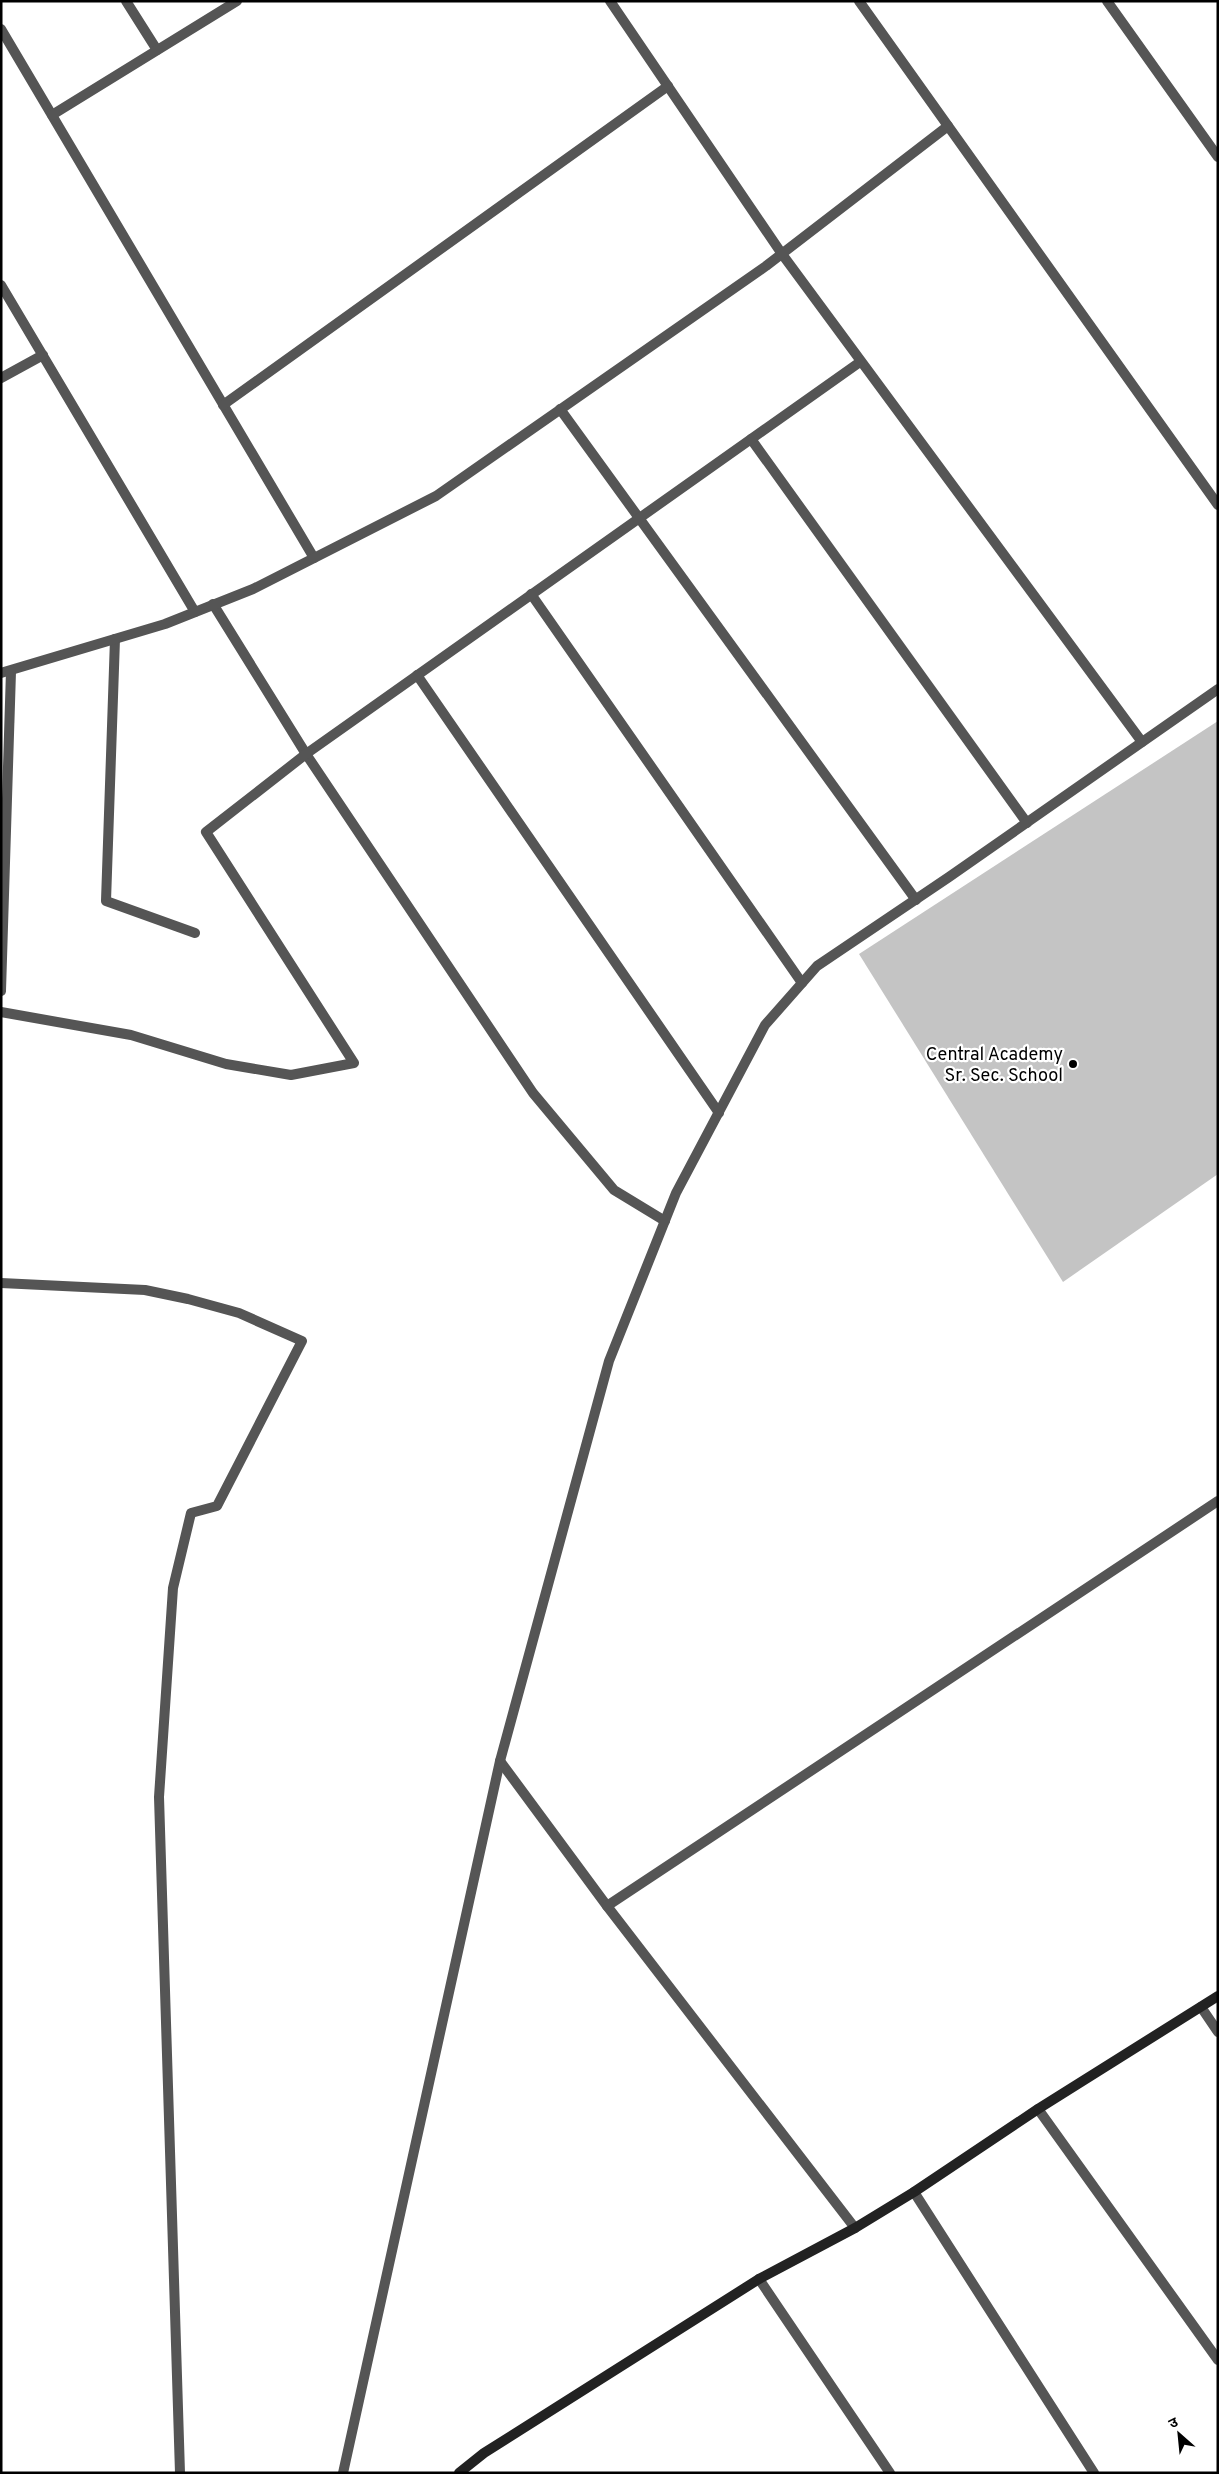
<svg xmlns="http://www.w3.org/2000/svg" width="1219" height="2474" font-family="Overpass,'Noto Sans Devanagari',sans-serif">
  <style>
    .building { fill: #c4c4c4 }
    .lines { fill: none; stroke-linecap: round; stroke-linejoin: round }
    .street { stroke: #555; stroke-width: 10 }
    .secondary { stroke: #222; stroke-width: 10 }
    .poi-dot { fill: #000; stroke: #fff; stroke-width: 2 }
    .labels { text-anchor: middle; stroke-width: 4.5; stroke-linejoin: round; paint-order: stroke }
    .poi-label { font-size: 18px; fill: #000; stroke: #fff; text-anchor: end }
  </style>
  <rect width="100%" height="100%" fill="#fff"/>
  <path class="building" d="M1218,721V1174L1063,1282L859,954Z"/>
  <g class="lines">
    <g class="street">
      <path d="M126,1L157,50"/>
      <path d="M610,1L782,254L1142,742"/>
      <path d="M859,1L1218,505"/>
      <path d="M1107,1L1218,157"/>
      <path d="M1,29L314,558"/>
      <path d="M52,115L237,1"/>
      <path d="M1,285L195,612"/>
      <path d="M1,378L43,355"/>
      <path d="M223,405L668,86"/>
      <path d="M560,409L916,900"/>
      <path d="M751,439L1027,823"/>
      <path d="M531,594L802,983"/>
      <path d="M213,604L306,754L533,1093L614,1190L665,1221"/>
      <path d="M115,639L106,901L195,933"/>
      <path d="M1,673L165,624L253,589L436,496L766,266L948,126"/>
      <path d="M417,675L719,1113"/>
      <path d="M1,991L11,671"/>
      <path d="M1,1012L131,1035L226,1064L291,1075L354,1063L206,832L306,754L860,362"/>
      <path d="M1,1283L145,1290L188,1299L239,1313L302,1341L217,1506L191,1513L173,1588L159,1797L180,2473"/>
      <path d="M500,1761L607,1906L855,2228"/>
      <path d="M607,1906L1218,1501"/>
      <path d="M1201,2007L1218,2032"/>
      <path d="M1038,2109L1218,2360"/>
      <path d="M914,2192L1094,2473"/>
      <path d="M759,2279L890,2473"/>
      <path d="M343,2473L500,1761L609,1361L676,1193L765,1025L817,966L949,877L1218,689"/>
    </g>
    <path class="secondary" d="M459,2473L484,2453L759,2279L855,2228L914,2192L1038,2109L1218,1996"/>
  </g>
  <circle class="poi-dot" cx="1073" cy="1064" r="5"/>
  <g class="labels">
    <g class="poi-label">
      <text x="1063" y="1060">Central Academy<tspan x="1063" dy="21">Sr. Sec. School</tspan></text>
    </g>
  </g>
  <rect width="1219" height="2474" fill="none" stroke="#000000" stroke-width="5"/>
  <g transform="translate(1179 2434) rotate(333)" stroke="#ffffff" stroke-width="4" paint-order="stroke">
  <path d="M0-4L9 19L0 12L-9 19Z" fill="#000000"/>
  <text y="-8" font-size="14" font-weight="bold" text-anchor="middle" fill="#000000">उ</text>
  </g>
</svg>
